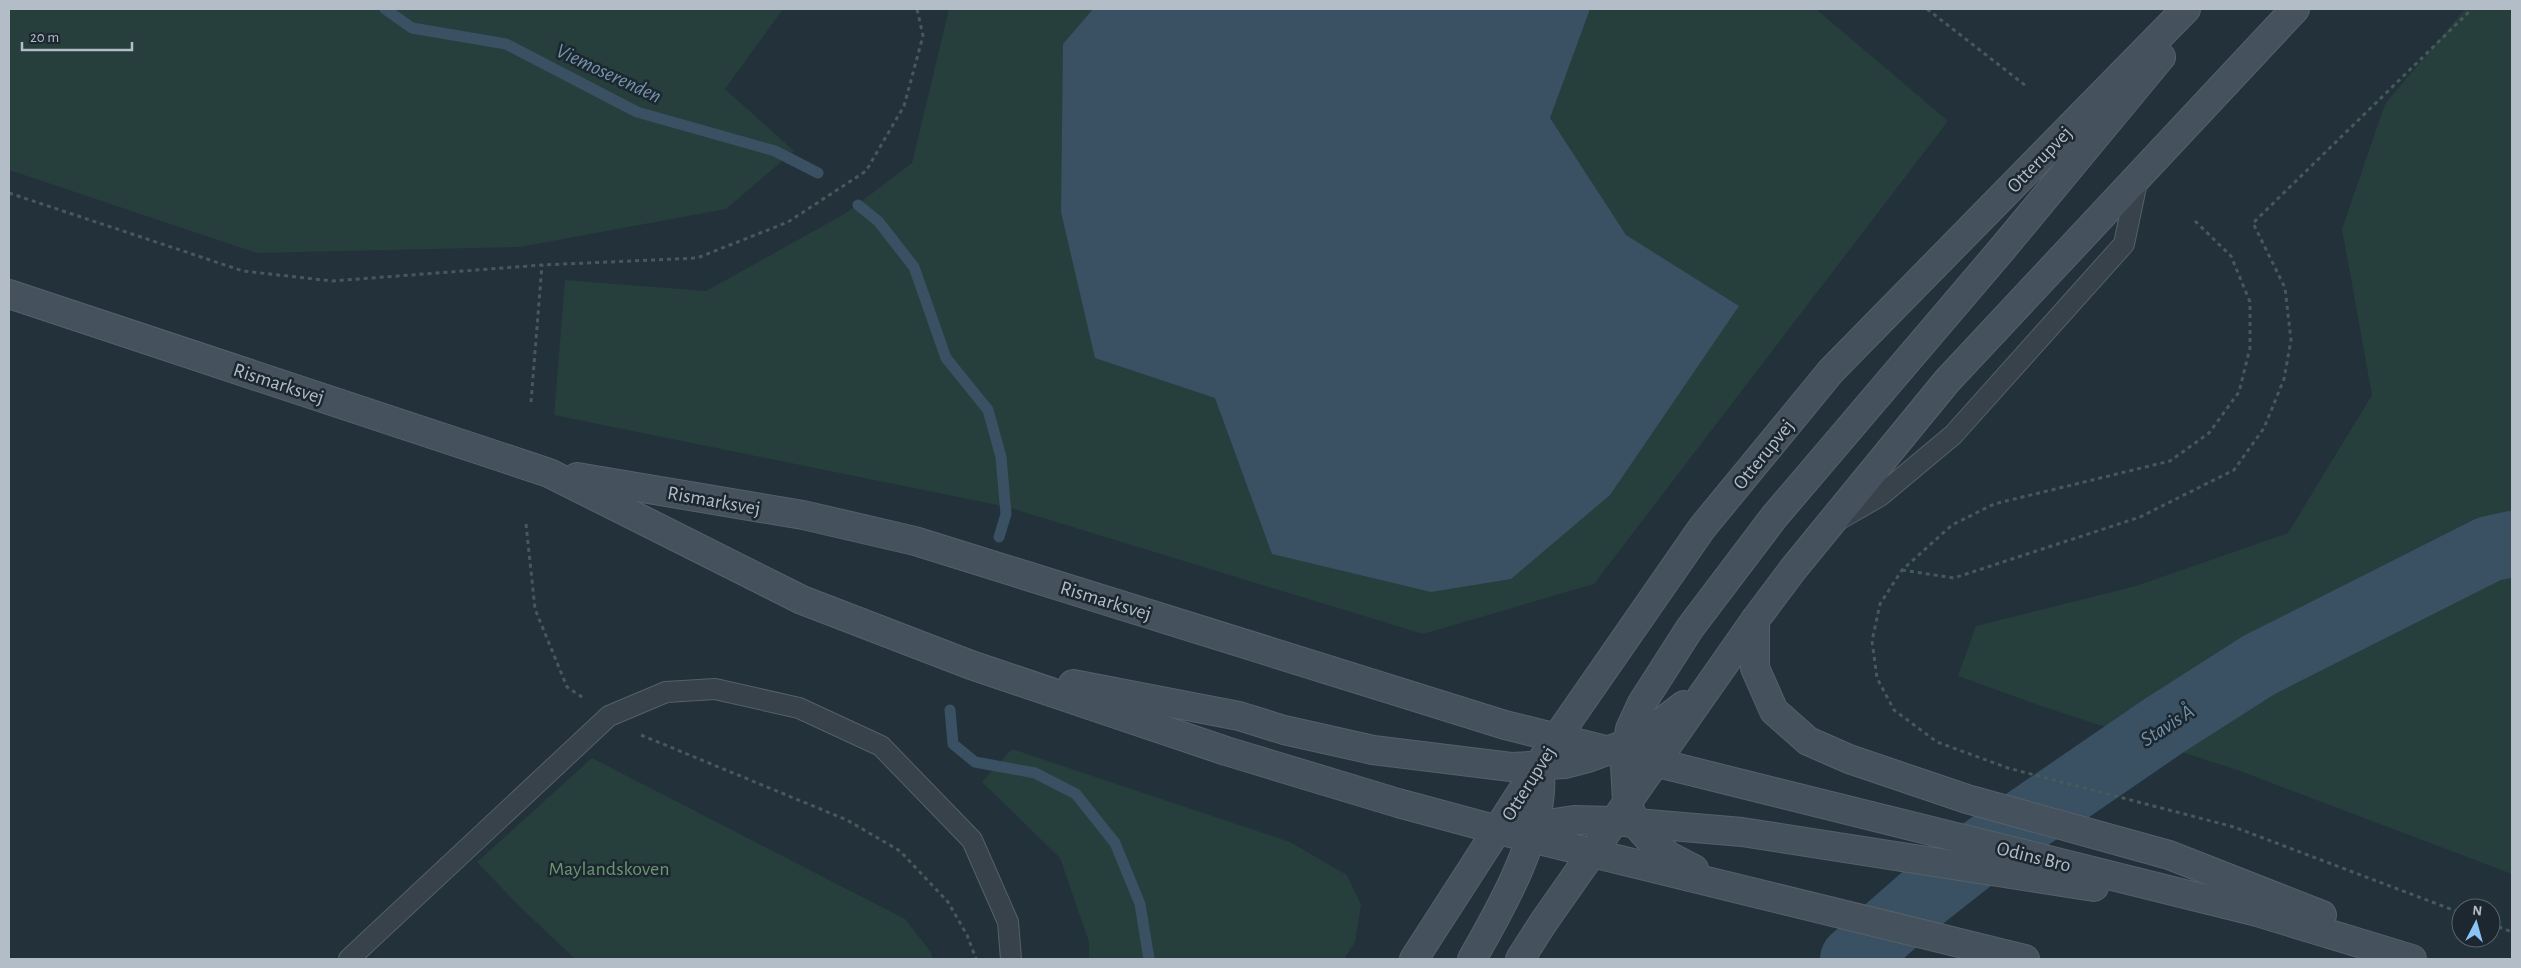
<svg xmlns="http://www.w3.org/2000/svg" width="2521" height="968" font-family="'Alegreya Sans',sans-serif">
  <style>
    .green { fill: #263e3c }
    .water { fill: #395163 }
    .lines { fill: none; stroke-linecap: round; stroke-linejoin: round }
    .stream { stroke: #395163; stroke-width: 11 }
    .river { stroke: #395163; stroke-width: 66 }
    .lane-casing { stroke: #556069; stroke-width: 22 }
    .secondary-casing { stroke: #556069; stroke-width: 30 }
    .path { stroke: #455a59; stroke-width: 3; stroke-dasharray: 4 4; stroke-linecap: butt }
    .lane { stroke: #37424b; stroke-width: 20 }
    .secondary { stroke: #45525e; stroke-width: 28 }
    .labels { text-anchor: middle; stroke-width: 5; stroke-linejoin: round; paint-order: stroke }
    .street-label { font-size: 20px; fill: #b2bdc7; stroke: #1c2730 }
    .park-label { font-size: 20px; fill: #6a976e; stroke: #1c2730 }
    .water-label { font-size: 21px; font-style: italic; fill: #7493a9; stroke: #1c2730 }
  </style>
  <rect width="100%" height="100%" fill="#23313b"/>
  <g class="green">
    <path d="M9,9H783L725,89L794,151L726,209L520,247L257,253L9,170Z"/>
    <path d="M949,9H1816L1948,121L1594,584L1423,634L1007,507L554,415L565,280L706,291L846,213L912,163Z"/>
    <path d="M2465,9H2512V874L2240,771L2041,706L1958,676L1976,626L2136,586L2288,533L2372,395L2342,229L2385,104Z"/>
    <path d="M1012,749L1290,842L1347,875L1361,905L1355,942L1344,959H1089V942L1060,858L982,782Z"/>
    <path d="M592,758L905,919L930,951L933,959H575L518,905L477,862Z"/>
  </g>
  <path class="water" d="M1093,9H1590L1550,118L1626,235L1739,306L1610,495L1511,579L1431,592L1272,554L1215,398L1095,358L1061,212L1063,44Z"/>
  <g class="lines">
    <g class="stream">
      <path d="M385,9L412,28L506,44L637,112L775,151L818,173"/>
      <path d="M858,205L878,221L914,267L946,358L988,410L1001,457L1006,514L999,537"/>
      <path d="M950,710L953,744L975,762L1035,773L1076,794L1115,843L1140,904L1149,959"/>
    </g>
    <path class="river" d="M1853,959L1926,895L1987,847L2165,725L2259,665L2489,549L2512,544"/>
    <defs>
      <g id="lane">
        <path d="M1840,519L1880,496L1953,435L2124,244L2138,177"/>
        <path d="M349,959L609,716L666,692L715,689L799,708L881,746L972,840L1008,922L1011,959"/>
      </g>
      <g id="secondary">
        <path d="M9,294L549,473L802,600L971,665L1226,751L1398,803L1498,830L2025,959"/>
        <path d="M577,477L803,515L915,541L1505,725L2257,912L2412,959"/>
        <path d="M1755,620V668L1774,711L1808,741L1849,759L1967,799L2169,855L2322,915"/>
        <path d="M1073,684L1239,716L1284,730L1373,750L1511,767L1565,764L1588,758L1628,743L1654,728L1684,705"/>
        <path d="M1519,832L1534,826L1574,820L1613,821L1742,832L2094,887"/>
        <path d="M1694,869L1669,856L1650,840L1634,822L1627,800L1625,766L1630,729L1642,703L1690,628L1774,517L2003,248L2161,57"/>
        <path d="M1414,959L1557,737L1702,528L1831,371L2186,9"/>
        <path d="M1472,959C1501,909 1549,825 1539,766"/>
        <path d="M1520,959L1543,923L1755,620L1794,568L1947,381L2295,9"/>
      </g>
    </defs>
    <use href="#lane" class="lane-casing"/>
    <use href="#secondary" class="secondary-casing"/>
    <g class="path">
      <path d="M1927,9L2026,86"/>
      <path d="M9,193L243,271L332,281L542,265L697,258L788,222L866,171L904,106L923,36L917,9"/>
      <path d="M2195,221L2231,256L2250,302V348L2239,392L2209,433L2170,461L1994,504L1952,525L1902,570L1880,604L1872,641L1877,678L1894,710L1937,742L2008,768L2234,827L2461,913"/>
      <path d="M531,402L542,265"/>
      <path d="M526,524L535,609L567,687L585,699"/>
      <path d="M1902,570L1954,578L2140,517L2234,470L2264,428L2284,379L2291,340L2285,288L2253,223L2472,9"/>
      <path d="M641,735L847,820L900,851L948,902L967,935L976,959"/>
      <path d="M2491,924L2512,932"/>
    </g>
    <use href="#lane" class="lane"/>
    <use href="#secondary" class="secondary"/>
  </g>
  <g class="labels">
    <g class="street-label">
      <text transform="translate(2039 159) rotate(-46)" y="7">Otterupvej</text>
      <text transform="translate(279 383) rotate(18)" y="7">Rismarksvej</text>
      <text transform="translate(1763 454) rotate(-51)" y="7">Otterupvej</text>
      <text transform="translate(714 500) rotate(10)" y="7">Rismarksvej</text>
      <text transform="translate(1106 600) rotate(17)" y="7">Rismarksvej</text>
      <text transform="translate(1528 783) rotate(-58)" y="7">Otterupvej</text>
      <text transform="translate(2034 856) rotate(14)" y="7">Odins Bro</text>
    </g>
    <g class="park-label">
      <text x="609" y="875">Maylandskoven</text>
    </g>
    <g class="water-label">
      <text transform="translate(609 73) rotate(25)" y="7">Viemoserenden</text>
      <text transform="translate(2167 725) rotate(-33)" y="7">Stavis Å</text>
    </g>
  </g>
  <rect width="2521" height="968" fill="none" stroke="#b2bdc7" stroke-width="20"/>
  <g transform="translate(2476 923) rotate(6)"><circle r="24" fill="#1c2730" stroke="#58636c"/>
  <path d="M0-4L9 19L0 12L-9 19Z" fill="#8ac3f4"/>
  <text y="-8" font-size="14" font-weight="bold" text-anchor="middle" fill="#b2bdc7">N</text>
  </g>
  <path d="M22 42v8h110v-8" fill="none" stroke="#b2bdc7" stroke-width="2.5"/>
  <text x="30" y="42" font-size="15" fill="#b2bdc7" stroke="#1c2730" stroke-width="4" paint-order="stroke">20 m</text>
</svg>
